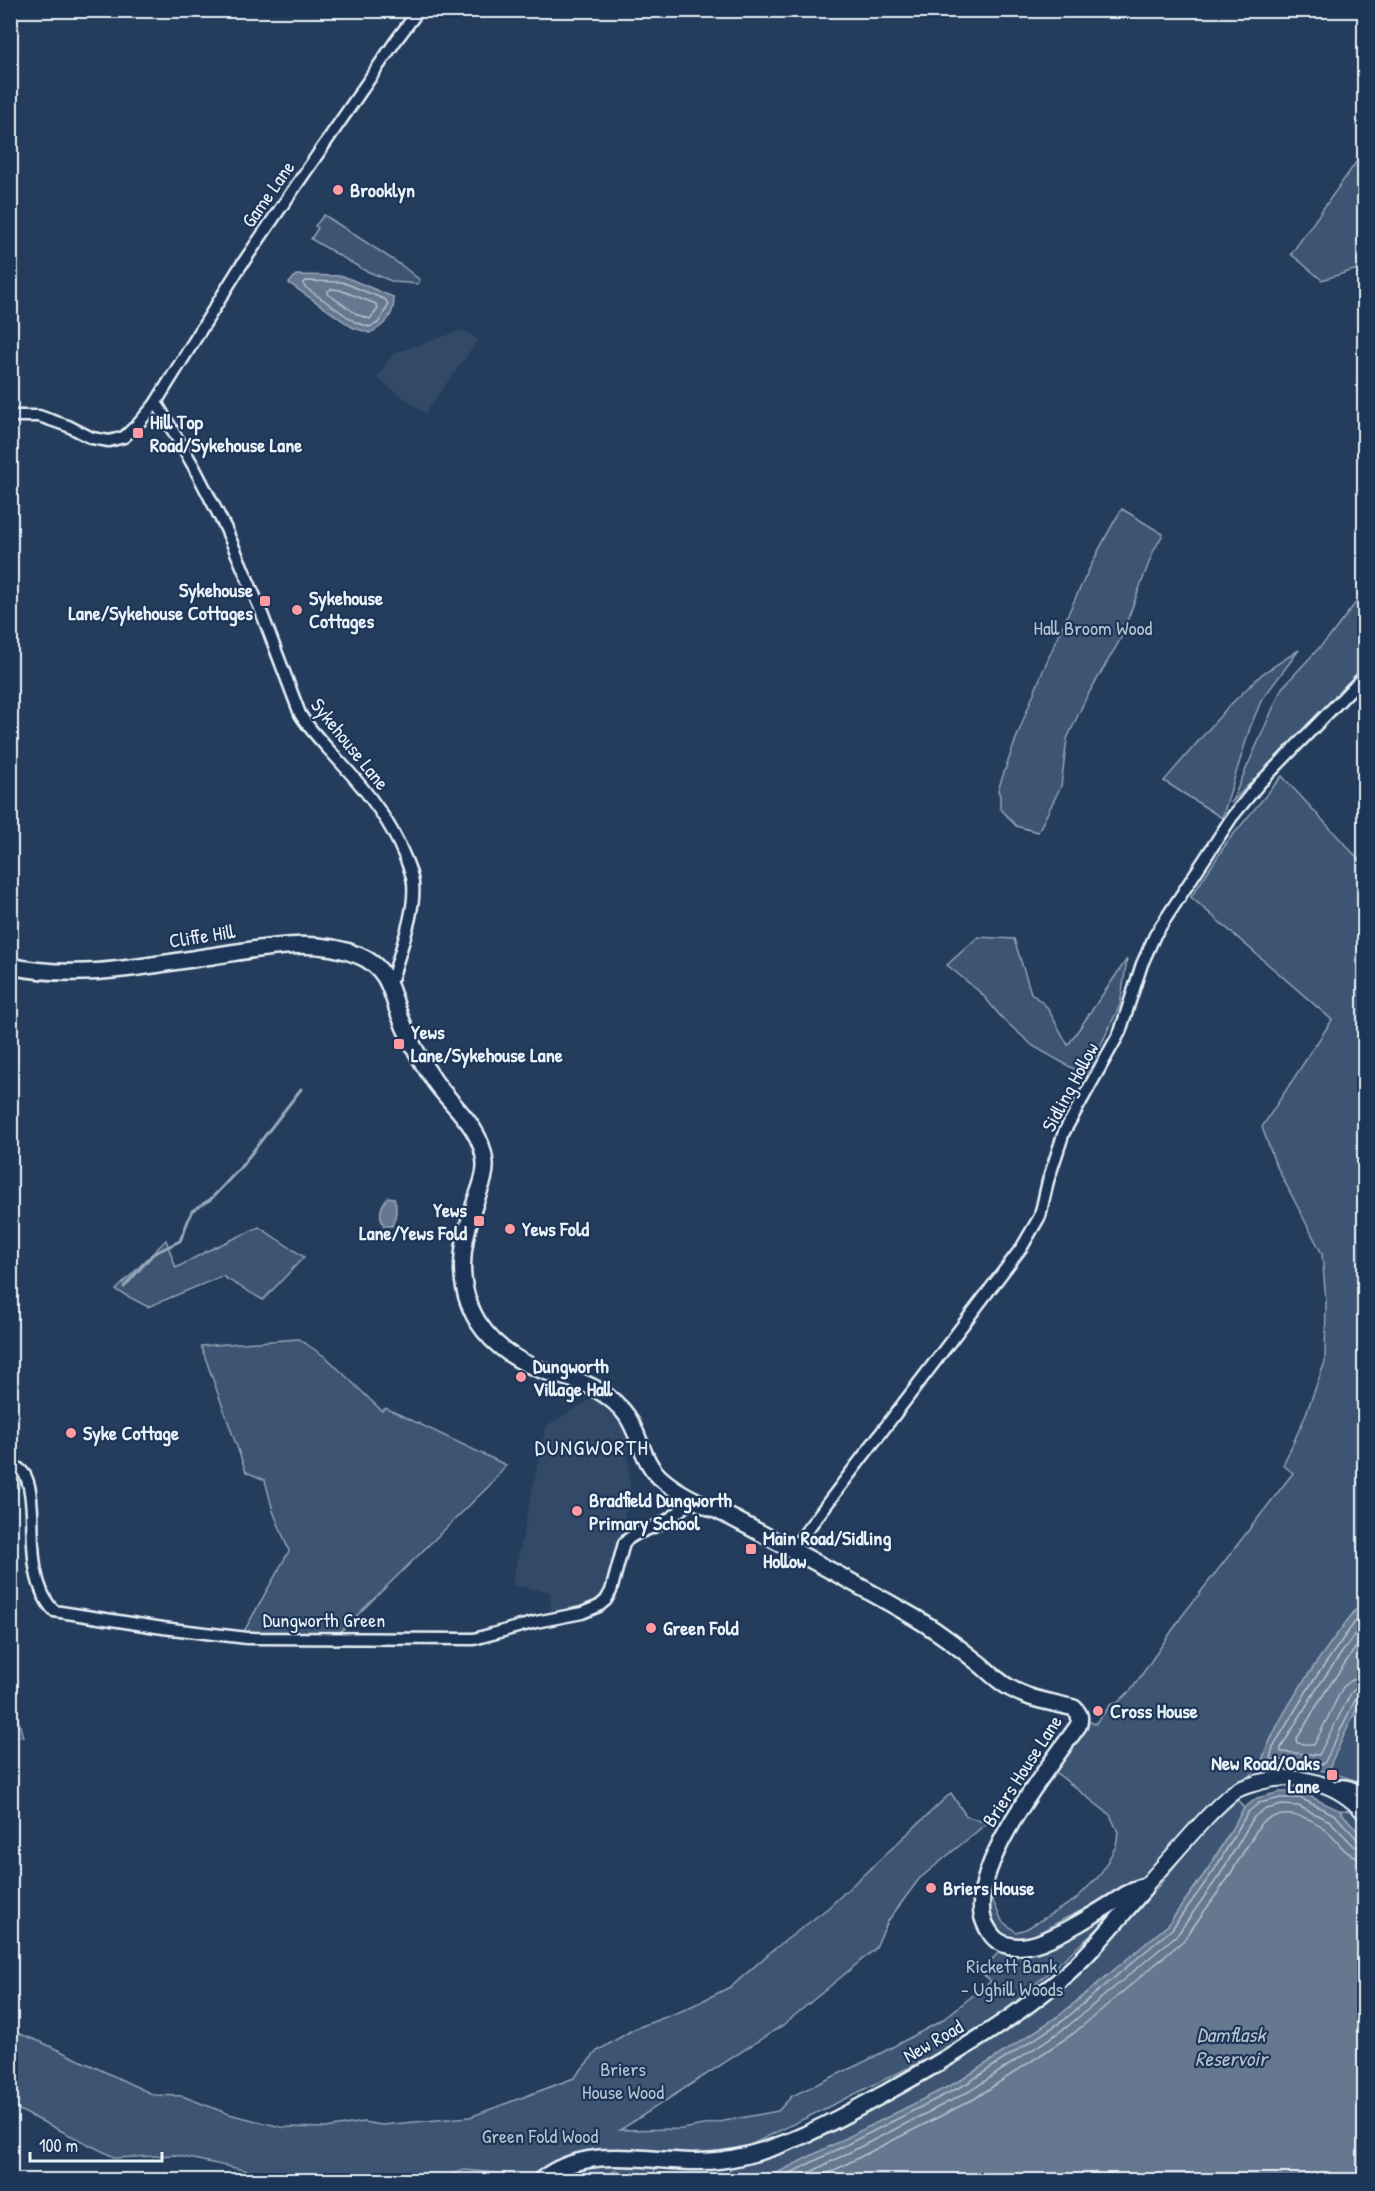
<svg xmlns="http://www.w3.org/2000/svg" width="1375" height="2191" font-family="'Patrick Hand',sans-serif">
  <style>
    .built { fill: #334a68 }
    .green { fill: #3e5472; stroke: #93a2b5; stroke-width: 1.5 }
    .water { fill: #657890; stroke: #99a8ba; stroke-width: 1.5 }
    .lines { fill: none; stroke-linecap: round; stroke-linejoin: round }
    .shore { stroke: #b4c1ce; stroke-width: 1.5 }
    .stream { stroke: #99a8ba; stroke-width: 3 }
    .minor-casing { stroke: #e8f1f8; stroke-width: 15 }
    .tertiary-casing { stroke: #e8f1f8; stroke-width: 18 }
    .secondary-casing { stroke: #e8f1f8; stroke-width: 20 }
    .minor { stroke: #1d3557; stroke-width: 10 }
    .tertiary { stroke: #1d3557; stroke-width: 14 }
    .secondary { stroke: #1d3557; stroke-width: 15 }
    .poi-dot { fill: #ff9aa2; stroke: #1d3557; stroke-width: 2 }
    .labels { text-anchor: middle; stroke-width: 4.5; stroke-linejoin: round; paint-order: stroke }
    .poi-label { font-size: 20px; font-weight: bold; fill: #e8f1f8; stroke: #1d3557; text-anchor: start }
    .street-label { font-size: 20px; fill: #e8f1f8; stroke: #1d3557 }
    .park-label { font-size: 20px; fill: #b5c2d0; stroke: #1d3557 }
    .water-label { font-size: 21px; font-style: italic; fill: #b4c1ce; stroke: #1d3557 }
    .quarter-label { font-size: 22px; letter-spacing: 1.5px; fill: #e8f1f8; stroke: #1d3557 }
  </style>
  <rect width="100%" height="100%" fill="#253d5d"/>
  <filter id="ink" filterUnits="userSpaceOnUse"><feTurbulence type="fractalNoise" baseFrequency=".0167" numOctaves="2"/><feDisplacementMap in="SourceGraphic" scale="12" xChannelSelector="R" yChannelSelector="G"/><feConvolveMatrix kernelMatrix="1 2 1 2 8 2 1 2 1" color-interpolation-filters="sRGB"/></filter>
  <g filter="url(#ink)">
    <g class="built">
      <path d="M463,330L478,340L425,413L377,378L394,353Z"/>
      <path d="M596,1396L621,1418L627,1434L630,1492L621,1531L624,1538L616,1551L607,1590L601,1600L577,1610L551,1613L550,1592L512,1585L546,1426Z"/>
    </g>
    <g class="green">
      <path d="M1364,151V271L1354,270L1322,280L1291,254Z"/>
      <path d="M324,215L401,265L420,280L418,284L394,282L364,270L311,239L318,228L315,226Z"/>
      <path d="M1122,509L1163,534L1153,552L1120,640L1086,698L1067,739L1061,786L1038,832L1016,826L1000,808V796L998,790C1022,719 1050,650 1083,582C1095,557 1107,532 1122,509Z"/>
      <path d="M1364,592V667L1231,803L1282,688L1331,635Z"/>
      <path d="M1299,650L1261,701L1250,728L1222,818L1164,781L1227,708L1262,674Z"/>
      <path d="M1282,776L1364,865V1599C1328,1646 1278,1711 1260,1766L1143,1881L1066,1918L1029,1938L1010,1941C989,1926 988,1917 989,1892L1002,1921L1016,1932L1026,1929L1075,1900L1100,1875L1116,1846L1118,1832L1110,1815L1054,1771L1088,1721L1095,1724L1112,1703H1117L1132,1689L1182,1616L1293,1473L1283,1465L1304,1419L1325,1362L1326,1301L1322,1254L1275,1163L1262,1127L1332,1020L1191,897L1228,841Z"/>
      <path d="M978,937L1014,939L1031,993L1047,1007L1068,1045L1127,959L1120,1005L1086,1076L1033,1046L1002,1018L981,993L947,965Z"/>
      <path d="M259,1227L304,1257L263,1300L222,1276L148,1307L116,1290L166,1240L176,1268L207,1251Z"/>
      <path d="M299,1339L327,1358L382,1411L386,1408L506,1465L489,1486L339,1633H243L289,1551L273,1511L265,1480L246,1472L201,1346Z"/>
      <path d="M10,1692H11L23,1737L11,1738Z"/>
      <path d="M1364,1693V1764L1358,1781L1329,1772L1331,1761Z"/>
      <path d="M951,1793L966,1816L987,1823L919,1879L888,1921L875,1949L783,2025L620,2130L682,2129L778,2111L792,2096L868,2060L941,2021L991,1981L980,1972L999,1952C1008,1956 1017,1958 1026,1955C1055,1949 1099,1919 1126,1904L1005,2011L941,2052L744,2148L728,2153L657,2155L654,2175L613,2171L611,2180H562L465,2170L431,2180H291L175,2155L116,2158L11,2106L10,2030L41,2042L154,2095L182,2096L229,2114L281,2127L326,2128L363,2122L382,2125L470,2117L574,2078L597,2051L634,2029L684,2010L732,1986L773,1950L828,1908Z"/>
      <path d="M1238,1800L1244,1808L1210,1866L1168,1925L1060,2015L963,2079L801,2162L763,2180H731L729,2166L858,2114L1089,1961L1138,1911L1206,1828Z"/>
      <path d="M1339,1810L1353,1811L1364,1822V1838Z"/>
    </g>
    <g class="water">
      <path d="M296,275L343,276L393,297C397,313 383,328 369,333L352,327L289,283Z"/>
      <path d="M388,1197L394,1198C398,1207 396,1217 392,1226H384C378,1215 380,1206 388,1197Z"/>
      <path d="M1364,1599V1693L1332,1761L1329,1772L1297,1766H1260C1278,1711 1328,1645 1364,1599Z"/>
      <path d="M1280,1792H1301L1339,1810L1364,1838V2180H763L963,2079L1060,2015L1168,1925L1210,1866L1244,1808L1257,1798Z"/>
    </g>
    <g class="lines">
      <g class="shore">
        <path d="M306,281L342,282L386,300L388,306L378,323L369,327L355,322L305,287L303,283Z"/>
        <path d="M331,289L340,290L376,304L378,309L370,319L358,315L328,294V291Z"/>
        <path d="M1364,1609L1311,1684L1273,1747L1270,1759L1324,1764L1356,1698L1364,1694"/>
        <path d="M1364,1621L1317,1688L1281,1748V1752L1319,1755L1351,1693L1356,1688L1364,1686"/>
        <path d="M1364,1636L1325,1692L1296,1740L1297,1743L1314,1745L1343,1687L1352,1680L1364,1677"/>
        <path d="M777,2180L966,2084L1064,2020L1172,1929L1215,1869L1248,1812L1259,1803L1281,1798H1300L1335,1815L1358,1840L1364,1842"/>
        <path d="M795,2180L970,2091L1068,2026L1178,1934L1221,1873L1254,1817L1263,1810L1282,1805L1298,1806L1330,1821L1354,1846L1364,1849"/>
        <path d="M815,2180L974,2099L1074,2033L1184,1940L1228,1878L1261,1823C1280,1808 1310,1815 1327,1831C1339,1842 1346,1858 1364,1858"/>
      </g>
      <g class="stream">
        <path d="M124,1287L153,1254L180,1241L192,1211L211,1199L240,1168L301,1089"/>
        <path d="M10,1504L22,1478"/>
      </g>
      <defs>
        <g id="minor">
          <path d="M155,404L159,407L194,467L226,529L259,606L300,714C311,732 327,747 341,763C366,790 389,819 403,853C407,862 412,873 413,883C416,911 400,950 393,977L389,982"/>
          <path d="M10,416H39L68,426L92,438L109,441L124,437L138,424L155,404L238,270L397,39L419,10"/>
          <path d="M10,1464C17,1467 21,1469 25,1475C31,1486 31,1500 32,1512C33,1545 31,1586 54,1611L163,1628L247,1638L474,1639L536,1622L582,1613L599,1606L606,1600L611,1591L624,1543C632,1533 646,1531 658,1525C671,1519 683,1509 693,1498"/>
          <path d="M792,1550L1022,1247L1040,1216L1048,1181L1064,1132L1120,1032L1142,964L1155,935L1232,817L1259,784L1364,676"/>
          <path d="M1332,1789C1342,1781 1354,1788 1364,1793"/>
        </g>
        <path id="tertiary" d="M1145,1886C1166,1863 1186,1840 1207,1817C1215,1809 1224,1799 1234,1792C1241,1787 1251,1785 1260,1782C1298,1772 1338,1783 1364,1813"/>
        <g id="secondary">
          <path d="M10,966C78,981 145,966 212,956C259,949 313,936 360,956C384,966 390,985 397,1008C406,1034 419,1059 435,1082C454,1108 482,1128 485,1163C486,1179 478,1192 474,1206C461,1245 455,1285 478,1322C494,1347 521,1364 550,1373C567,1378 584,1381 599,1391C609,1397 620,1406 627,1416C641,1437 642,1463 663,1480C684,1498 712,1507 736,1520C793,1550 851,1581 907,1613C934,1628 957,1646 981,1665C990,1673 999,1682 1010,1688C1030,1700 1053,1702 1074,1708C1080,1714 1081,1718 1078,1726C1048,1768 974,1860 982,1914C983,1921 987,1928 991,1934C1002,1950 1025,1948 1041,1942C1073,1929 1104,1908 1133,1890L1145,1886"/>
          <path d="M541,2180C592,2139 662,2168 722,2160C781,2152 838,2119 889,2091C948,2058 1005,2025 1057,1982C1090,1955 1116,1921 1144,1889"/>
        </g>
      </defs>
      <use href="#minor" class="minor-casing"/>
      <use href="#tertiary" class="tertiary-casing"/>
      <use href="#secondary" class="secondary-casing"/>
      <use href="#minor" class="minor"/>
      <use href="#tertiary" class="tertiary"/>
      <use href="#secondary" class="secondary"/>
    </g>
  </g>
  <g class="poi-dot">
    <circle cx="338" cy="190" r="6"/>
    <rect x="132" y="427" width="12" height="12" rx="3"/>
    <rect x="259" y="595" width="12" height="12" rx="3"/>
    <circle cx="297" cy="610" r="6"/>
    <rect x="393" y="1038" width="12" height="12" rx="3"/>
    <rect x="473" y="1215" width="12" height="12" rx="3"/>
    <circle cx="510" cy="1229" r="6"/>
    <circle cx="521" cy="1377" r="6"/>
    <circle cx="71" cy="1433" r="6"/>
    <circle cx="577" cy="1511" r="6"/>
    <rect x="745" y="1543" width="12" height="12" rx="3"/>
    <circle cx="651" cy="1628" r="6"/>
    <circle cx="1098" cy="1711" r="6"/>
    <rect x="1326" y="1769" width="12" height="12" rx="3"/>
    <circle cx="931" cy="1888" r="6"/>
  </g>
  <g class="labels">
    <g class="poi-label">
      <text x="350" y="197">Brooklyn</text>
      <text x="150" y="429">Hill Top<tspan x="150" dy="23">Road/Sykehouse Lane</tspan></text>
      <text x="253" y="597" text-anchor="end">Sykehouse<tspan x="253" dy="23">Lane/Sykehouse Cottages</tspan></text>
      <text x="309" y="605">Sykehouse<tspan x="309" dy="23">Cottages</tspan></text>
      <text x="411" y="1039">Yews<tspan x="411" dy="23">Lane/Sykehouse Lane</tspan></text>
      <text x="467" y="1217" text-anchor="end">Yews<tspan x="467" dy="23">Lane/Yews Fold</tspan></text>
      <text x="522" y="1236">Yews Fold</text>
      <text x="533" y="1373">Dungworth<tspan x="533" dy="23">Village Hall</tspan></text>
      <text x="83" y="1440">Syke Cottage</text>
      <text x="589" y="1507">Bradfield Dungworth<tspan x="589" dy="23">Primary School</tspan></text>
      <text x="763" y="1545">Main Road/Sidling<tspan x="763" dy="23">Hollow</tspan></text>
      <text x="663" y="1635">Green Fold</text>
      <text x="1110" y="1718">Cross House</text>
      <text x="1320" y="1770" text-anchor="end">New Road/Oaks<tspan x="1320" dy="23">Lane</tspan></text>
      <text x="943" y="1895">Briers House</text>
    </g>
    <g class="street-label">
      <text transform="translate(268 194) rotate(-55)" y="7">Game Lane</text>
      <text transform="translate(350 744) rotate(51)" y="7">Sykehouse Lane</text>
      <text transform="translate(202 936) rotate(-9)" y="7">Cliffe Hill</text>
      <text transform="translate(1070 1087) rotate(-62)" y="7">Sidling Hollow</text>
      <text x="324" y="1627">Dungworth Green</text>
      <text transform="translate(1022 1771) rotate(-57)" y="7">Briers House Lane</text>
      <text transform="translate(933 2041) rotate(-30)" y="7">New Road</text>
    </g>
    <g class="park-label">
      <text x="1093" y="635">Hall Broom Wood</text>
      <text x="1012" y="1973">Rickett Bank<tspan x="1012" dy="23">- Ughill Woods</tspan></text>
      <text x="623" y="2076">Briers<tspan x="623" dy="23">House Wood</tspan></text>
      <text x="540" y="2143">Green Fold Wood</text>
    </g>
    <g class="water-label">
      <text x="1231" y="2042">Damflask<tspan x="1231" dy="24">Reservoir</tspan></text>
    </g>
    <g class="quarter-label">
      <text x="592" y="1455">DUNGWORTH</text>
    </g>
  </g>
  <rect width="1375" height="2191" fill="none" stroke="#1d3557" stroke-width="36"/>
  <rect x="18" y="18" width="1339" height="2155" fill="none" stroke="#e8f1f8" stroke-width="2" filter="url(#ink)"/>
  <path d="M30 2152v9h132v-9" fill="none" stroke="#e8f1f8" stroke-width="3"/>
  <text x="39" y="2152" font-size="18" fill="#e8f1f8" stroke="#1d3557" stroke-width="4.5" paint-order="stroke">100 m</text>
</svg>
